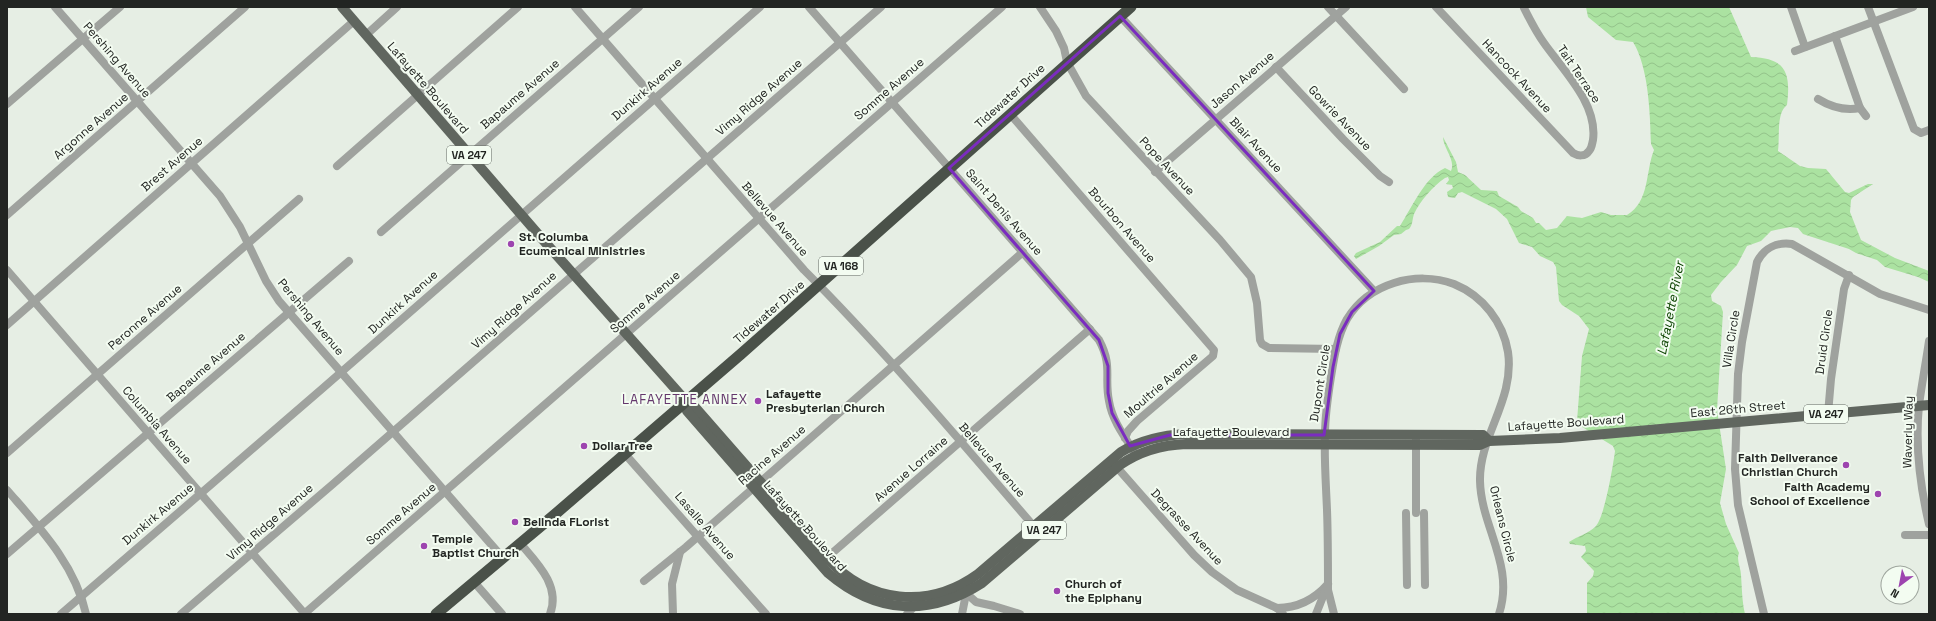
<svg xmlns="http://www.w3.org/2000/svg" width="1936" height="621" font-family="'Space Grotesk',sans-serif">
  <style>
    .water { fill: url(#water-waves) }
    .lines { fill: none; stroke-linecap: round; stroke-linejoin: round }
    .minor { stroke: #9fa29e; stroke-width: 8 }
    .major { stroke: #60665f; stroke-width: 10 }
    .highway { stroke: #4a5149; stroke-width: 11 }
    .marked { fill: none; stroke: #7b2cbf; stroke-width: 3; stroke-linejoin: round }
    .poi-dot { fill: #9d44af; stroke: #f3fcf1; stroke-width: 1.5 }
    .labels { text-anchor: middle; stroke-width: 4; stroke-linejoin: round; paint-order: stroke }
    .shield { fill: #f3fcf1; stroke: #616660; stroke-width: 1 }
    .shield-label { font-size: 11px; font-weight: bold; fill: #222522 }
    .street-label { font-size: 12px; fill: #222522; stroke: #f3fcf1 }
    .poi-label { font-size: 12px; font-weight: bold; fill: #222522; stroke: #f3fcf1; text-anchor: start }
    .water-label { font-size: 13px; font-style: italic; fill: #0c4301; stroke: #f3fcf1 }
    .neighbourhood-label { font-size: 13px; letter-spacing: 1px; fill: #64376c; stroke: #f3fcf1 }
  </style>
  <defs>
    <pattern id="water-waves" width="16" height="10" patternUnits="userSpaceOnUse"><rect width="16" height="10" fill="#abe2a1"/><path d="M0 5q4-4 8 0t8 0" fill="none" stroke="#93c28a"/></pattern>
  </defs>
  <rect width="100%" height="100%" fill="#e6eee4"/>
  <path class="water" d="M1586,7H1729L1751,57C1786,58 1791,73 1787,105C1776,113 1780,137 1778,151L1800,166L1808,168L1826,169L1845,192L1849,193L1868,184H1873L1853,197L1851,200L1850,212L1861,240L1895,258L1929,271V282L1918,277L1885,267L1877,260L1856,253L1849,249L1809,236L1803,234L1798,228L1790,227L1771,231L1761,241L1747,246L1737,265L1721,282L1711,295L1712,301L1721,306L1723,312L1717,410L1726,469L1720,503L1726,524L1739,553C1736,560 1741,568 1741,575C1742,589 1742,601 1745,614H1587V583L1593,576L1594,571L1581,557L1586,551L1585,546L1570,544L1569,542C1578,536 1588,534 1596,526C1605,515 1613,466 1615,451L1613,446L1579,425L1577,421L1582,356L1589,329L1579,316L1562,305L1559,301L1556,267L1553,262L1540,256L1532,247L1519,243L1507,219L1496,209L1462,192L1458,193L1455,198L1448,197L1447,192L1453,188L1452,185L1446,184L1449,180L1448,177L1445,178C1433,186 1420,201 1414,214C1412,220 1413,224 1409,229L1406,230L1401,234L1394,235L1379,246L1356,259L1354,256L1356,253L1380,242L1397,226H1400C1412,207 1425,177 1445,168L1451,171C1456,160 1443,148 1443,137L1456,162L1458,172L1465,175L1481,190L1497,191L1499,196L1518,207L1521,211L1533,218L1536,223H1539L1546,230L1557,228L1567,216L1582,218L1601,212L1611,215H1627C1650,201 1645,173 1654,150L1651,144C1650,114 1649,68 1633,42L1616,40L1588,17Z"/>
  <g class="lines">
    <g class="minor">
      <path d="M55,7L220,196L240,227L266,281L279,301L503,558"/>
      <path d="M575,7L804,270C886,352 961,442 1037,530"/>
      <path d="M809,7L1099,340C1113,366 1104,377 1109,401C1112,420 1124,436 1134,451"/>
      <path d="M1040,7L1056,31L1064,48L1067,62L1086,96L1220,240L1251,277L1257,303L1260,340L1262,344L1269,348L1336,349"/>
      <path d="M1328,7L1404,89"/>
      <path d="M1436,7L1573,153C1578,156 1585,157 1589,151C1592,148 1592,144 1593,140C1598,104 1563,70 1544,43C1536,32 1530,20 1524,8"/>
      <path d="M1791,7L1805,47"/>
      <path d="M1868,7L1914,129L1921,133L1929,130"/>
      <path d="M1120,16L1374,291"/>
      <path d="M366,35L397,7"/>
      <path d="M1835,36L1860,108L1866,116"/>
      <path d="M1795,51L1913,7"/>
      <path d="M1276,67L1343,139L1380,176L1389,182"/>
      <path d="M1818,99C1831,107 1845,111 1860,108"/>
      <path d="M7,104L120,7"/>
      <path d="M1010,114L1214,350L1213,356L1137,421L1128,431L1125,438"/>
      <path d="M337,166L518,7"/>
      <path d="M1155,172L1346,7"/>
      <path d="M7,215L245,7"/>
      <path d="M381,232L639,7"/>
      <path d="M7,270L305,614"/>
      <path d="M7,325L354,21"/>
      <path d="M1929,341C1926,362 1922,383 1919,405C1915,445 1920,486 1929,524"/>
      <path d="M1828,414L1831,379L1844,289L1849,275"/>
      <path d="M7,453L299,199"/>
      <path d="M625,454L766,614"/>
      <path d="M1114,464L1194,555L1212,572L1237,590L1277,608L1283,614"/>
      <path d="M7,490C39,527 75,564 86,614"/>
      <path d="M1406,513L1407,585"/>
      <path d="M1416,513V440"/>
      <path d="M1424,513L1425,585"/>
      <path d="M1905,535H1929"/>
      <path d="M520,543C537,563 561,586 550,614"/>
      <path d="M7,554L349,261"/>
      <path d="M823,561L1090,329"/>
      <path d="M644,581L686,547L1023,252"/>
      <path d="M474,582L502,614"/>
      <path d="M966,593L976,602L994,606L1020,614"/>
      <path d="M1277,608C1298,608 1314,600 1328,584"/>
      <path d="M61,614L323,388L760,7"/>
      <path d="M181,614L333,484L881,7"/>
      <path d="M304,614L1002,7"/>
      <path d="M673,614L672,584L680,552"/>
      <path d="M907,614L917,604"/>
      <path d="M962,614L967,589"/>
      <path d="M1316,614L1326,589"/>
      <path d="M1334,614L1328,590C1328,563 1328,536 1327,510C1326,485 1324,459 1325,434C1325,415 1328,396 1331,377C1334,358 1337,337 1347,319C1358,301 1375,289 1394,283C1413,277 1435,277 1454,284C1483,296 1503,322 1508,352C1515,400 1479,436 1480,481C1481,527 1515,565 1499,614"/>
      <path d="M1764,614L1738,505L1735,469L1738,374L1742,342L1757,262C1764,248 1777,242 1792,244L1880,294L1929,310"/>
    </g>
    <g class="major">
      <path d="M342,7L544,241L686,401L694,406L827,558C868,603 928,610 978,574L1121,452C1141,440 1162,435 1186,434L1483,435L1489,441"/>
      <path d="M686,401L687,411L828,573C876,614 929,617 982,583L1120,465C1140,451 1161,445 1186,444L1480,445L1489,441L1560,438L1929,405"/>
    </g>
    <path class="highway" d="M436,614L553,516L741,354L1131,7"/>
  </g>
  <path class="marked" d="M1120,16L1374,291L1352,312L1340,334L1333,367L1324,435H1170L1130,446L1112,413L1108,393V366L1099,340L949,168Z"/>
  <g class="poi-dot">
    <circle cx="511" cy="244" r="4"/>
    <circle cx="758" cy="401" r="4"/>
    <circle cx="584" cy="446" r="4"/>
    <circle cx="1846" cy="465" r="4"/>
    <circle cx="1878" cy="494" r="4"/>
    <circle cx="515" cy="522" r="4"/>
    <circle cx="424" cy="546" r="4"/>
    <circle cx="1057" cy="591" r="4"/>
  </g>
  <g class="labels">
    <g class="shield">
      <rect x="447" y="146" width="44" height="18" rx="3"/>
      <rect x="819" y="257" width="44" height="18" rx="3"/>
      <rect x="1804" y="405" width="44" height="18" rx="3"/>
      <rect x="1022" y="521" width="44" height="18" rx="3"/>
    </g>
    <g class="shield-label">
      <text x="469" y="159">VA 247</text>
      <text x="841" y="270">VA 168</text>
      <text x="1826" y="418">VA 247</text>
      <text x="1044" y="534">VA 247</text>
    </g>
    <g class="street-label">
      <text transform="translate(117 60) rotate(49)" y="4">Pershing Avenue</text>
      <text transform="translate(1579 74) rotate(56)" y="4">Tait Terrace</text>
      <text transform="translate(1517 76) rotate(47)" y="4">Hancock Avenue</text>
      <text transform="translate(1242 80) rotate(-41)" y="4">Jason Avenue</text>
      <text transform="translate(428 88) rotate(49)" y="4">Lafayette Boulevard</text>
      <text transform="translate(647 89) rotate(-41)" y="4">Dunkirk Avenue</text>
      <text transform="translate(889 89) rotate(-41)" y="4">Somme Avenue</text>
      <text transform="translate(520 94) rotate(-41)" y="4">Bapaume Avenue</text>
      <text transform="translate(1010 96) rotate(-42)" y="4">Tidewater Drive</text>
      <text transform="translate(759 97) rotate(-41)" y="4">Vimy Ridge Avenue</text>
      <text transform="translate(1340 118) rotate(46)" y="4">Gowrie Avenue</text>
      <text transform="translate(91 126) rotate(-41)" y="4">Argonne Avenue</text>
      <text transform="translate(1256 145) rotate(47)" y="4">Blair Avenue</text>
      <text transform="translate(172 164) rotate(-41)" y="4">Brest Avenue</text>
      <text transform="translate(1167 166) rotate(47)" y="4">Pope Avenue</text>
      <text transform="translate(1004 212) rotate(49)" y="4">Saint Denis Avenue</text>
      <text transform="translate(775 219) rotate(49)" y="4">Bellevue Avenue</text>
      <text transform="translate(1122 225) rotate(49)" y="4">Bourbon Avenue</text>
      <text transform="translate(403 302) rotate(-42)" y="4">Dunkirk Avenue</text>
      <text transform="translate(645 302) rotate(-41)" y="4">Somme Avenue</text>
      <text transform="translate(514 310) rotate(-42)" y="4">Vimy Ridge Avenue</text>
      <text transform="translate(769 312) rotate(-41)" y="4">Tidewater Drive</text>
      <text transform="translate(145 317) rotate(-41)" y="4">Peronne Avenue</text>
      <text transform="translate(311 317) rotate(50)" y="4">Pershing Avenue</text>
      <text transform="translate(1731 339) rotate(-81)" y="4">Villa Circle</text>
      <text transform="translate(1824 342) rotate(-82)" y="4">Druid Circle</text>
      <text transform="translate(206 367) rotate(-41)" y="4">Bapaume Avenue</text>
      <text transform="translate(1320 383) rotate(-81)" y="4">Dupont Circle</text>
      <text transform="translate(1161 385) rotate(-41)" y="4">Moultrie Avenue</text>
      <text transform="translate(1738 409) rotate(-5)" y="4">East 26th Street</text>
      <text transform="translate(1566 423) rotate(-4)" y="4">Lafayette Boulevard</text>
      <text transform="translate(157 425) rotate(49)" y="4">Columbia Avenue</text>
      <text x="1231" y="436">Lafayette Boulevard</text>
      <text transform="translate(1908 432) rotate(-89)" y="4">Waverly Way</text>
      <text transform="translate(772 455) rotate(-41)" y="4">Racine Avenue</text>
      <text transform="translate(992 460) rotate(49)" y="4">Bellevue Avenue</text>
      <text transform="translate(911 469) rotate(-41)" y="4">Avenue Lorraine</text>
      <text transform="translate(158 514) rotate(-40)" y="4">Dunkirk Avenue</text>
      <text transform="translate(401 514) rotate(-41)" y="4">Somme Avenue</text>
      <text transform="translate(270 522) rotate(-41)" y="4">Vimy Ridge Avenue</text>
      <text transform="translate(1503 524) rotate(76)" y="4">Orleans Circle</text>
      <text transform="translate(705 526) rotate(49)" y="4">Lasalle Avenue</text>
      <text transform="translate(805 526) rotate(48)" y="4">Lafayette Boulevard</text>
      <text transform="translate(1187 527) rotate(47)" y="4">Degrasse Avenue</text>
    </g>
    <g class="poi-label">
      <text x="519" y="241">St. Columba<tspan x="519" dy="14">Ecumenical Ministries</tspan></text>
      <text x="766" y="398">Lafayette<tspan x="766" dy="14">Presbyterian Church</tspan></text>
      <text x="592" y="450">Dollar Tree</text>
      <text x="1838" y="462" text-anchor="end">Faith Deliverance<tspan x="1838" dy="14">Christian Church</tspan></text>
      <text x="1870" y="491" text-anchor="end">Faith Academy<tspan x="1870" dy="14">School of Excellence</tspan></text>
      <text x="523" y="526">Belinda FLorist</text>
      <text x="432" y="543">Temple<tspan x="432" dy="14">Baptist Church</tspan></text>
      <text x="1065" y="588">Church of<tspan x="1065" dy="14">the Epiphany</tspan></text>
    </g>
    <g class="water-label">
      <text transform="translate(1670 308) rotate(-79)" y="5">Lafayette River</text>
    </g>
    <g class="neighbourhood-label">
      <text x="685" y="404">LAFAYETTE ANNEX</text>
    </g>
  </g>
  <rect width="1936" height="621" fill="none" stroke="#222522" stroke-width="16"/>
  <g transform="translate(1900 585) rotate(212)"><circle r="19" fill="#f3fcf1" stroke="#9fa69e"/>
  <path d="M0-3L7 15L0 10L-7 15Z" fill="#9d44af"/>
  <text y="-6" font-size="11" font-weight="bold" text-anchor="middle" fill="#222522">N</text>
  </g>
</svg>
